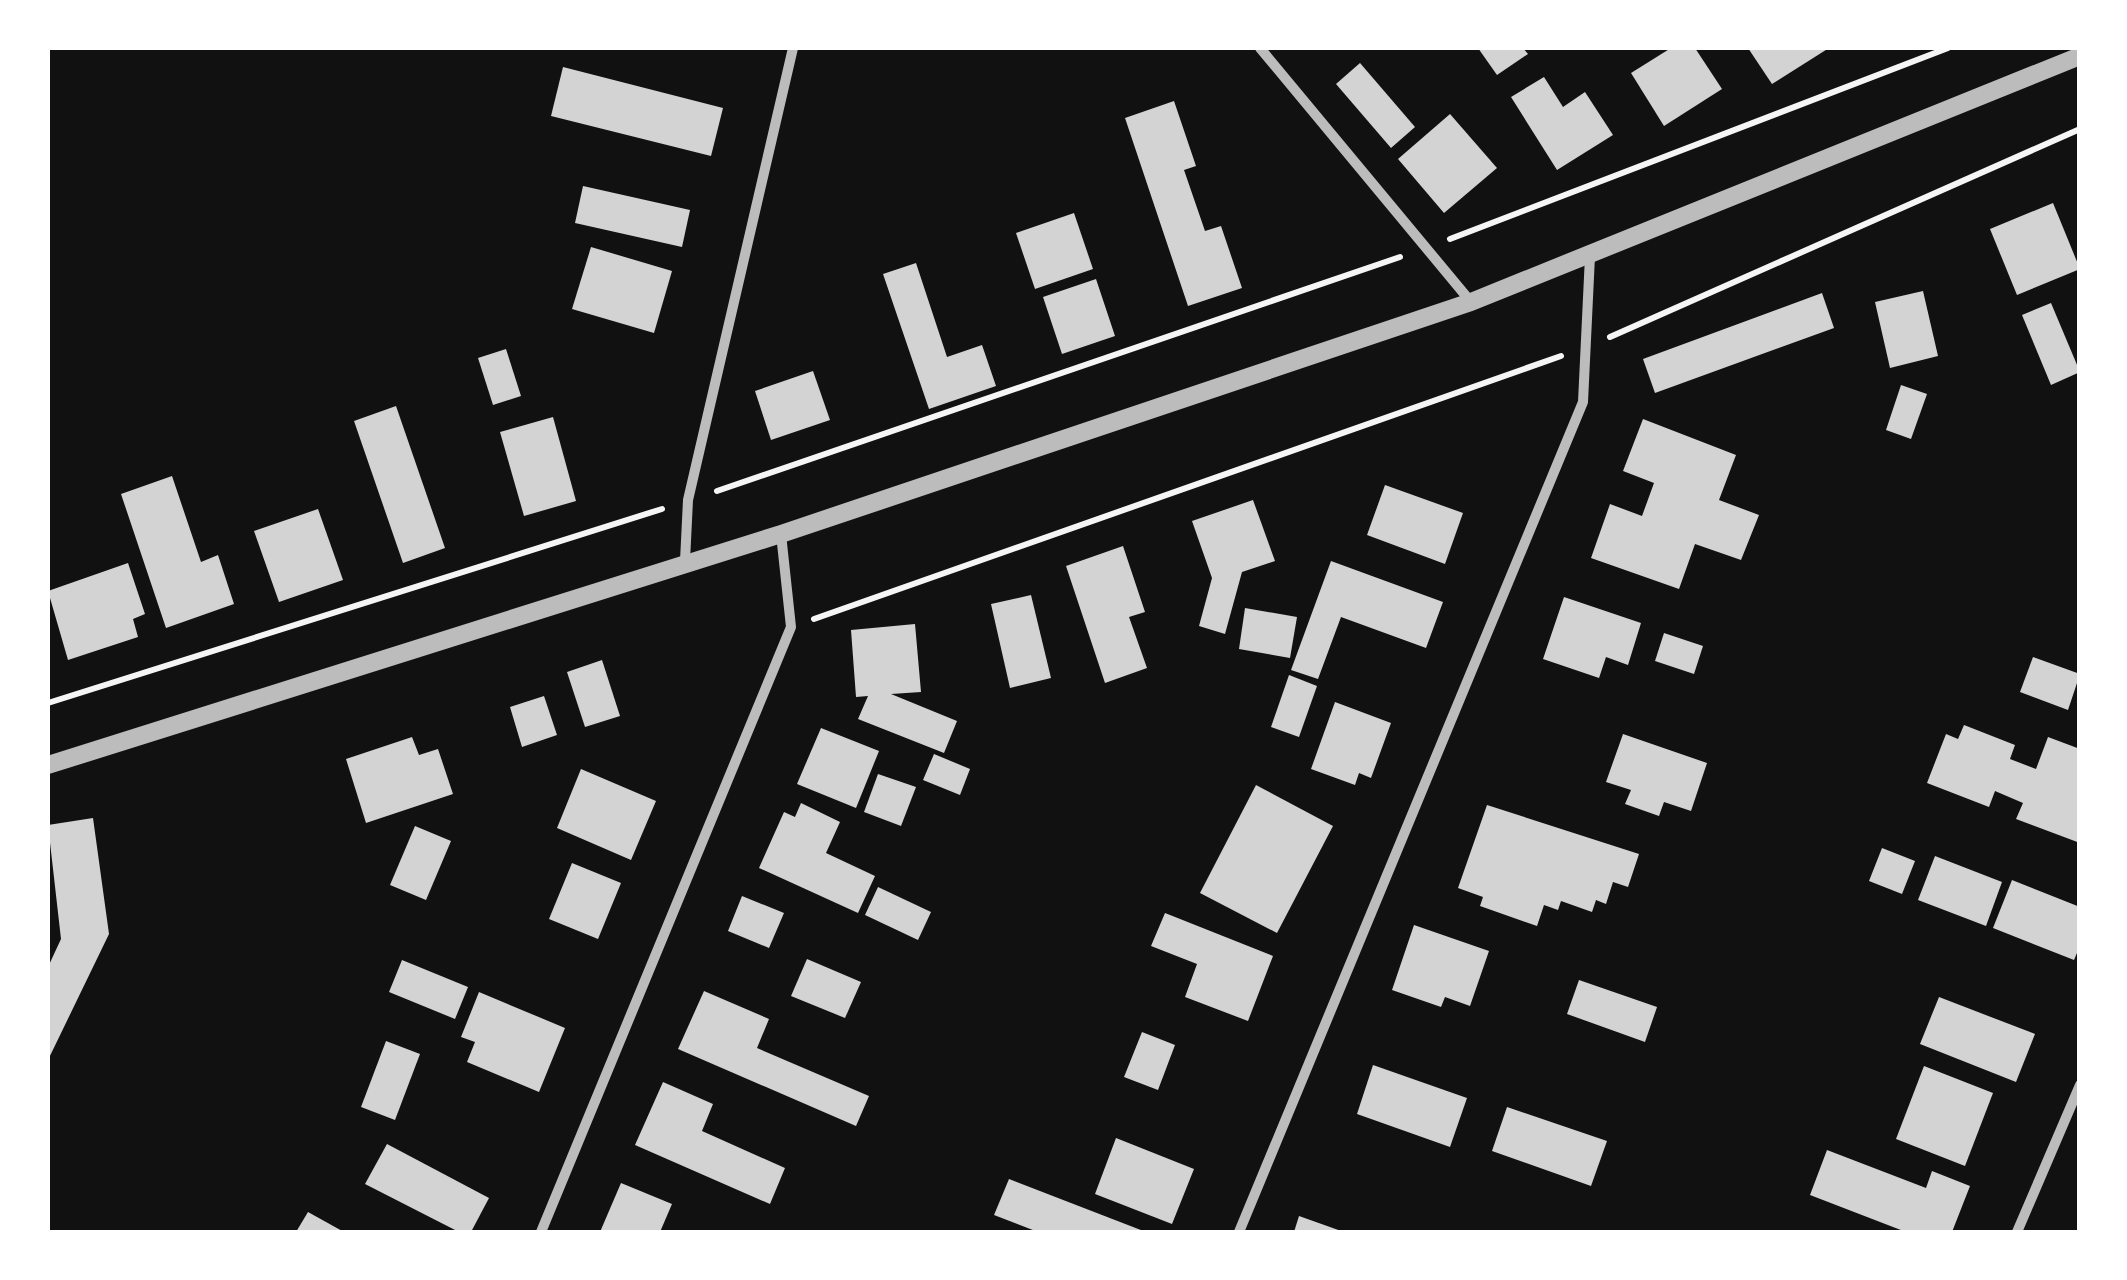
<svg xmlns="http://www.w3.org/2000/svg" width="2127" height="1280" font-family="'Nunito Sans',sans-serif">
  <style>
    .building { fill: #d3d3d3 }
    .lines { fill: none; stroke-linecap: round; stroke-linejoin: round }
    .path { stroke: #f5f5f5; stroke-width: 6 }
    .minor { stroke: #bcbcbc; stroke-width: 10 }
    .tertiary { stroke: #bcbcbc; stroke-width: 18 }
  </style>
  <rect width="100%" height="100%" fill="#111"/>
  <g class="building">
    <path d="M1478,48H1523L1528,54L1497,75Z"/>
    <path d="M1671,48H1695L1722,89L1664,126L1631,73Z"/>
    <path d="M1748,48H1829L1772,84Z"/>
    <path d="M1360,63L1415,127L1391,148L1336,84Z"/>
    <path d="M563,67L723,108L711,156L551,116Z"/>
    <path d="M1544,77L1563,107L1585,92L1613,135L1557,170L1511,97Z"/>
    <path d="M1174,101L1196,166L1184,170L1205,231L1221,226L1242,288L1188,306L1125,118Z"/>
    <path d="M1450,114L1497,168L1444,213L1398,159Z"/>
    <path d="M583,186L690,210L682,247L575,223Z"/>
    <path d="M2053,203L2080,269L2017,295L1990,229Z"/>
    <path d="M1074,213L1093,269L1035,289L1016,233Z"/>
    <path d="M591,247L672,271L654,333L572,309Z"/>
    <path d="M916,263L947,357L982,345L996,386L929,409L883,274Z"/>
    <path d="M1096,279L1115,336L1062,354L1043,297Z"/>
    <path d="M1923,291L1938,356L1890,368L1875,302Z"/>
    <path d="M1822,293L1834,328L1655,393L1643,359Z"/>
    <path d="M2051,303L2080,372L2051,385L2022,315Z"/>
    <path d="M506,349L521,396L493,405L478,358Z"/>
    <path d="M813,371L830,420L771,440L755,391Z"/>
    <path d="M1901,385L1927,394L1911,439L1886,430Z"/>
    <path d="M396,406L445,548L403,563L354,421Z"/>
    <path d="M553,417L576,501L524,516L500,432Z"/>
    <path d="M1643,419L1736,455L1719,500L1759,515L1741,560L1695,544L1679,589L1591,558L1610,504L1642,516L1654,483L1623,471Z"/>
    <path d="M172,476L201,562L218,555L234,604L166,628L121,494Z"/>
    <path d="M1385,485L1463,513L1445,564L1367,535Z"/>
    <path d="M1253,500L1275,561L1242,572L1225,634L1199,626L1212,578L1192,521Z"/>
    <path d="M318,509L343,580L279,602L254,531Z"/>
    <path d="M1123,546L1145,612L1129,617L1147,668L1105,683L1066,566Z"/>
    <path d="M1331,561L1443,602L1426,648L1341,617L1318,679L1291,670Z"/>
    <path d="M128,563L145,614L133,619L138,637L68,660L48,591Z"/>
    <path d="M1031,595L1051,678L1010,688L991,604Z"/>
    <path d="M1564,597L1641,623L1628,665L1606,657L1599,678L1543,659Z"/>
    <path d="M1245,608L1297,617L1290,658L1239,649Z"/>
    <path d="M915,624L921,692L891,694L957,721L944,753L858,719L868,696L856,697L851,630Z"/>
    <path d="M1664,633L1703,646L1694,674L1655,661Z"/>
    <path d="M2033,657L2080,674L2068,710L2020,692Z"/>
    <path d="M602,660L620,716L585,727L567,672Z"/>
    <path d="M1289,675L1317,686L1299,737L1271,727Z"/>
    <path d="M544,696L557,735L522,747L510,707Z"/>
    <path d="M1335,702L1391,723L1371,778L1359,773L1355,785L1311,769Z"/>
    <path d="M1964,725L2015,745L2010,759L2036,769L2048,737L2080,749V843L2016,819L2023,803L1995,791L1989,807L1927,783L1946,734L1958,739Z"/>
    <path d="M821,728L879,751L856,808L797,784Z"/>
    <path d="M1623,734L1707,763L1691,811L1664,802L1659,816L1625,804L1631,790L1606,782Z"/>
    <path d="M412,737L419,755L438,749L453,794L366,823L346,759Z"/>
    <path d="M934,754L970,769L960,795L923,780Z"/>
    <path d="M581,769L656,801L631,860L557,828Z"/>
    <path d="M878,774L916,787L901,826L864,812Z"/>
    <path d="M1256,785L1333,826L1277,933L1200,893Z"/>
    <path d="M801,803L840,822L826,853L875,876L858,913L759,868L784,812L795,817Z"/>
    <path d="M1487,805L1639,854L1628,887L1613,882L1606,904L1596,900L1592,912L1561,901L1558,910L1544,905L1537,926L1480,906L1483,897L1458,888Z"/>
    <path d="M93,818L109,934L48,1060V967L61,939L48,825Z"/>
    <path d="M415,826L451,841L426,900L390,885Z"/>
    <path d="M1882,848L1915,861L1902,894L1869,881Z"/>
    <path d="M1935,856L2002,882L1986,926L1918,900Z"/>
    <path d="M572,863L621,883L598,939L549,919Z"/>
    <path d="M2012,880L2080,907V946L2074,960L1993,928Z"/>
    <path d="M878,887L931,912L918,940L865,915Z"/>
    <path d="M742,896L784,913L769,948L728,931Z"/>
    <path d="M1165,913L1273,956L1248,1021L1185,997L1197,964L1151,946Z"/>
    <path d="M1414,925L1489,951L1470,1006L1445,997L1441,1007L1392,990Z"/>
    <path d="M807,959L861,982L845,1018L791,996Z"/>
    <path d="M402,960L468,987L455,1019L389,992Z"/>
    <path d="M1579,980L1657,1007L1645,1042L1567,1014Z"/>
    <path d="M704,991L769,1019L757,1048L869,1096L856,1126L678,1049Z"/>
    <path d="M479,992L565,1028L539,1092L467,1062L475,1042L461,1037Z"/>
    <path d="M1939,997L2035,1034L2016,1082L1920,1044Z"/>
    <path d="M1142,1032L1175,1045L1158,1090L1124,1077Z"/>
    <path d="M386,1041L420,1054L395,1120L361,1107Z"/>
    <path d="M1373,1065L1467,1098L1450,1147L1357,1114Z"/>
    <path d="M1924,1066L1993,1093L1965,1166L1896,1139Z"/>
    <path d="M663,1082L713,1104L702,1131L785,1168L770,1204L635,1145Z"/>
    <path d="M1507,1107L1607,1141L1591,1186L1492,1151Z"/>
    <path d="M1116,1138L1194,1169L1172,1224L1095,1194Z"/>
    <path d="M387,1144L489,1198L471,1232H459L365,1184Z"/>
    <path d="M1827,1150L1926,1188L1932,1171L1970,1186L1952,1232H1906L1810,1195Z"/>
    <path d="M1009,1179L1146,1232H1038L994,1215Z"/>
    <path d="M621,1183L672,1204L660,1232H600Z"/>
    <path d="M308,1212L344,1232H296Z"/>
    <path d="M1299,1216L1344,1232H1294Z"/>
  </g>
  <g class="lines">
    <g class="path">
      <path d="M1450,239L1948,48"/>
      <path d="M1610,337L2080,129"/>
      <path d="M717,491L1400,257"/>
      <path d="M814,619L1561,356"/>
      <path d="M48,703L662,509"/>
    </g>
    <g class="minor">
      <path d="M1260,48L1471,302"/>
      <path d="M685,561L688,500L793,48"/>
      <path d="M541,1232L791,627L781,534"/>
      <path d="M1239,1232L1583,402L1590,256"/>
      <path d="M2017,1232L2080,1085"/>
    </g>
    <path class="tertiary" d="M48,765L781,534L1471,302L2080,56"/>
  </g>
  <rect width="2127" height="1280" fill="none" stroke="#ffffff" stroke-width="100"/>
</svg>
